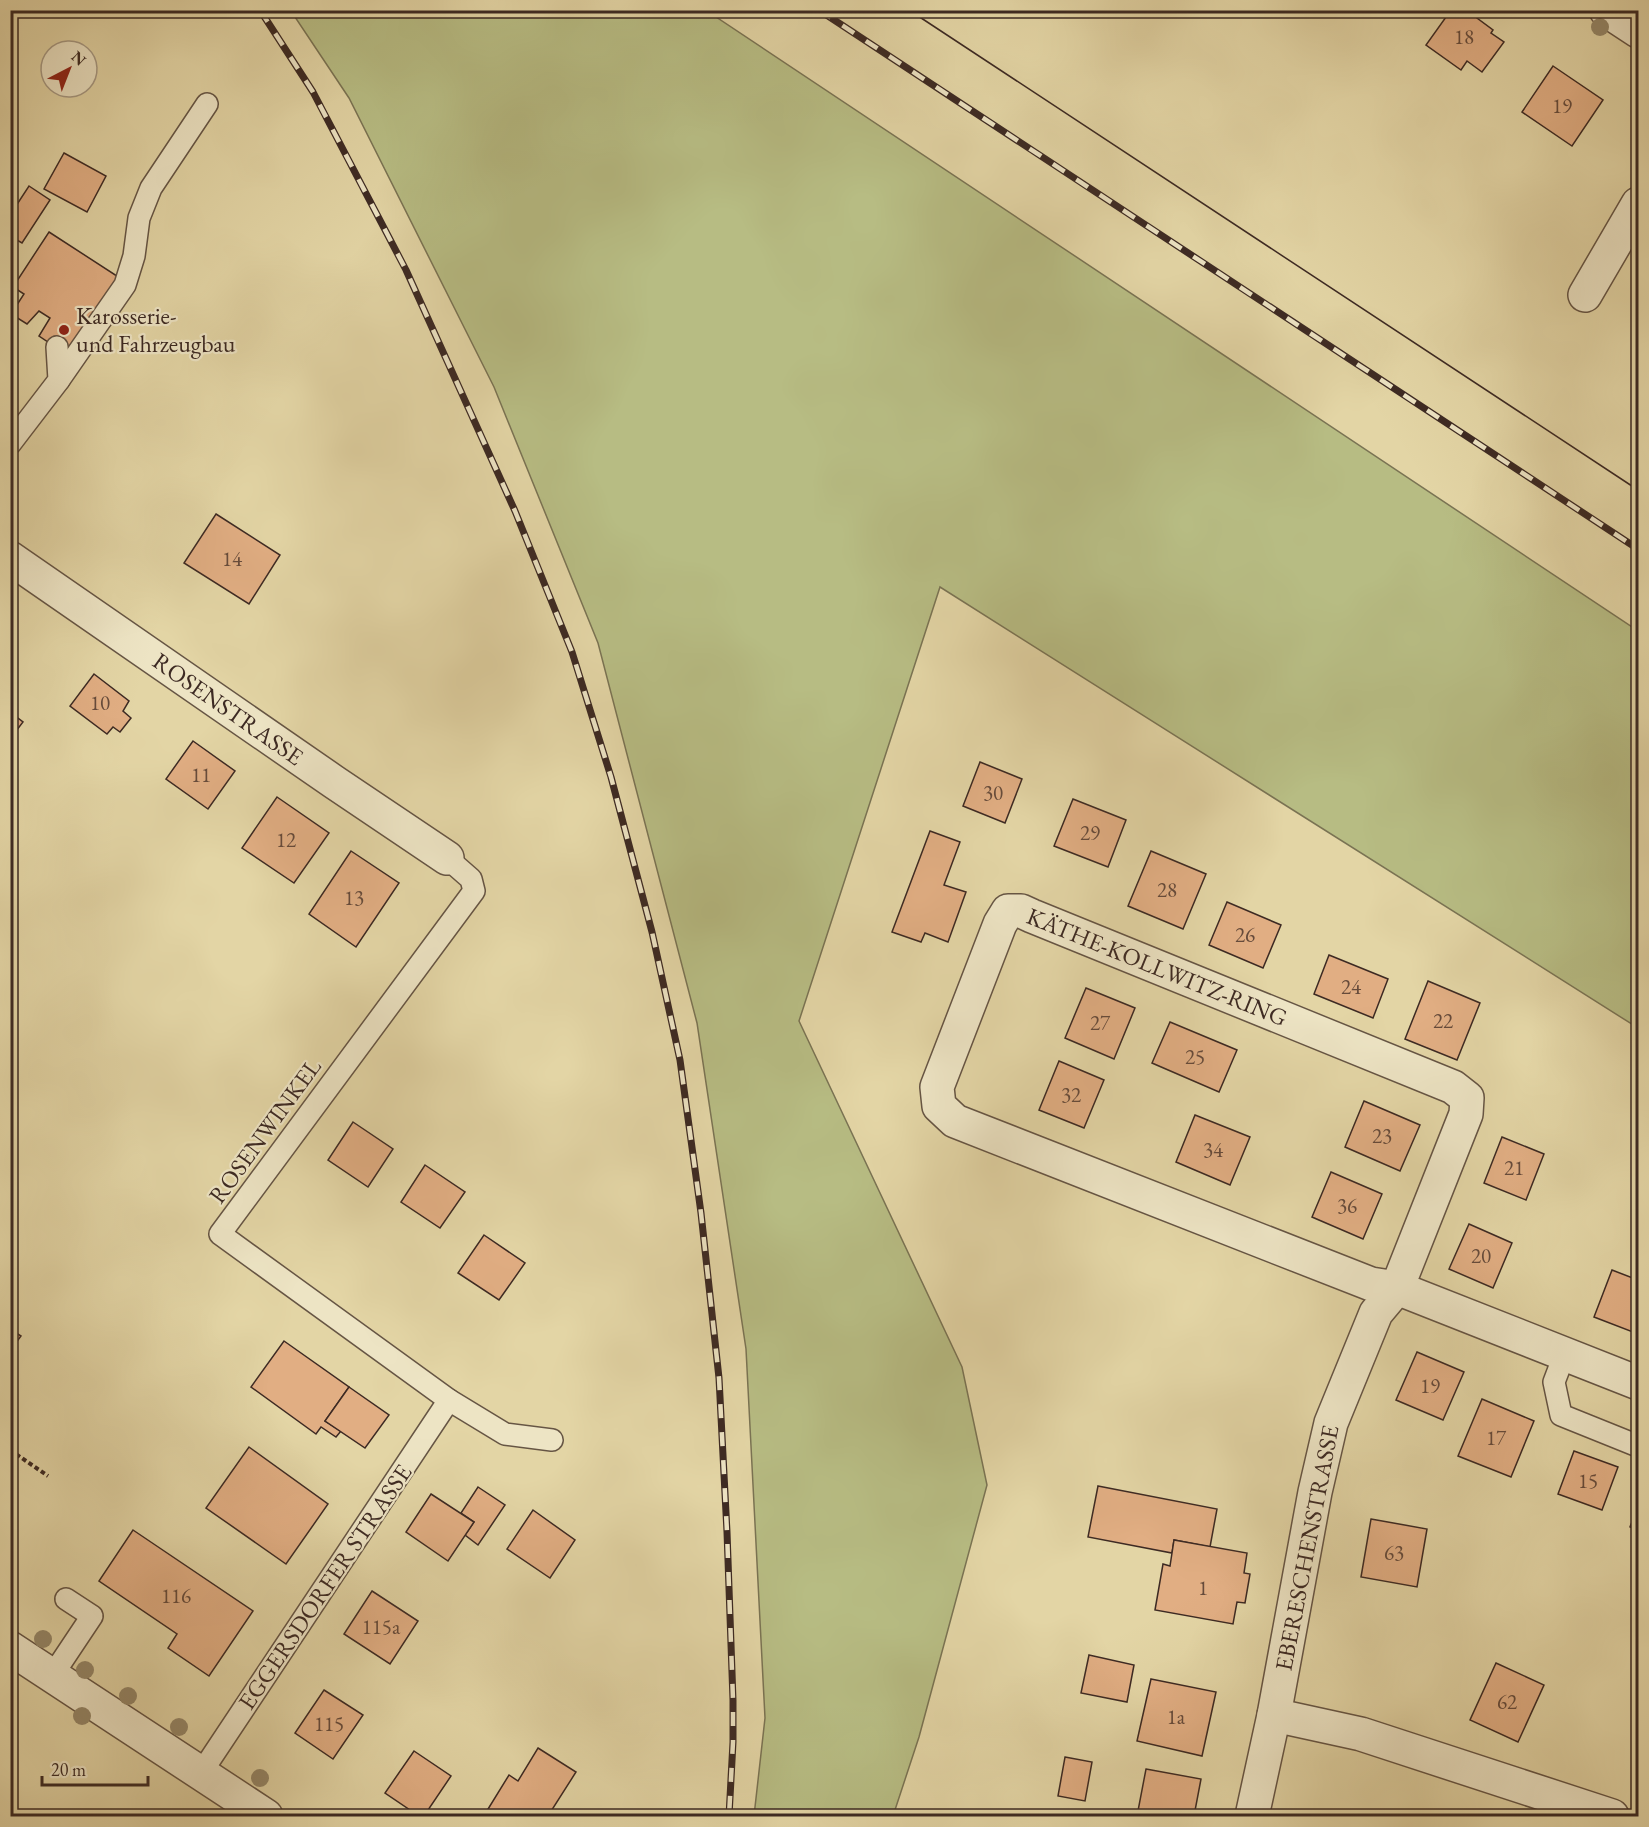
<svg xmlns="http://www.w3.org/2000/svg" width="1649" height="1827" font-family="'EB Garamond',serif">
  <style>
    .green { fill: #b7bc83; stroke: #7a7353; stroke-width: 1.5 }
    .building { fill: #e1ae83; stroke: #3d2a23; stroke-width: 1.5 }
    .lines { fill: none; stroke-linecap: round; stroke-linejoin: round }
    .service-casing { stroke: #654; stroke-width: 24 }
    .minor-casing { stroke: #654; stroke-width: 36 }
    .tertiary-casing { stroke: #654; stroke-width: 36 }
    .path { stroke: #3d2a23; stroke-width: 4; stroke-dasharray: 4.5 3; stroke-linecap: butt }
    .service { stroke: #ede4c4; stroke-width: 21 }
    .minor { stroke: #ede4c4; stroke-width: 33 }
    .tertiary { stroke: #ede4c4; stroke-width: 33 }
    .tram { stroke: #3d2a23; stroke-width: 1.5 }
    .rail-casing { stroke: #3d2a23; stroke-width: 7 }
    .rail { stroke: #ede4c4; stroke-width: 4.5; stroke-dasharray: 14; stroke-linecap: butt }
    .tree { fill: #958768 }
    .poi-dot { fill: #8f2418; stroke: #ede4c4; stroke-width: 2 }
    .labels { text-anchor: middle; stroke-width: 4.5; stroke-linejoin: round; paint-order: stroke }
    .number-label { font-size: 21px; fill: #664b3b }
    .poi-label { font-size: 24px; fill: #3d2a23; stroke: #ede4c4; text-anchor: start }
    .street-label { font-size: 24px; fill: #3d2a23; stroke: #ede4c4 }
  </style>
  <rect width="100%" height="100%" fill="#e3d5a5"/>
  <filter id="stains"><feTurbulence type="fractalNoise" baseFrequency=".00333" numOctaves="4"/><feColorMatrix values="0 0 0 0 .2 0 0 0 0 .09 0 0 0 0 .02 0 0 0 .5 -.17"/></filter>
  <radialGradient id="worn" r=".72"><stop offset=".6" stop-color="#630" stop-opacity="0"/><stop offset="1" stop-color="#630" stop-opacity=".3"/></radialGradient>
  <path class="green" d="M291,11H707L1638,631V1028L940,587L799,1021L962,1367L987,1485L919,1737L893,1816H754L765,1718L746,1349L697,1023L598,643L494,387L349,98Z"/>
  <g class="building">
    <path d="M1451,10H1466L1493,30L1491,33L1504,42L1482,72L1467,61L1461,70L1426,45Z"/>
    <path d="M1553,66L1603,100L1572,146L1522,112Z"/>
    <path d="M10,152L17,156L10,165Z"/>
    <path d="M64,153L106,176L87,212L44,189Z"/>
    <path d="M29,186L50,200L22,243L10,236V215Z"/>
    <path d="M49,232L120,278L69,356L39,336L50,318L39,311L27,324L11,314L24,294L13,287Z"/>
    <path d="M1638,389V402L1632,399Z"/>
    <path d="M216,514L280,555L249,604L184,563Z"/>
    <path d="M94,674L129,701L123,711L131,718L120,732L113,727L107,734L70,706Z"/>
    <path d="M10,712L23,722L10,739Z"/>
    <path d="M193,741L235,771L208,809L166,779Z"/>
    <path d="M980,762L1022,779L1005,823L963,806Z"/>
    <path d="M277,797L329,833L294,883L242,848Z"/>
    <path d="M1073,799L1126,820L1108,867L1054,846Z"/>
    <path d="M930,831L960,842L944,885L966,892L948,942L925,933L921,942L892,932Z"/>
    <path d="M351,851L399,883L356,947L309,914Z"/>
    <path d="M1151,851L1206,874L1183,929L1128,906Z"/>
    <path d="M1227,902L1281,925L1263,968L1209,945Z"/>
    <path d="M1329,955L1388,979L1373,1018L1314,994Z"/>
    <path d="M1428,981L1480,1003L1457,1060L1405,1039Z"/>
    <path d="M1086,988L1135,1008L1114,1059L1065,1038Z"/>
    <path d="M1170,1022L1237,1050L1219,1092L1152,1063Z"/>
    <path d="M1059,1061L1104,1080L1084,1128L1039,1110Z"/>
    <path d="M1364,1101L1420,1125L1400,1171L1345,1147Z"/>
    <path d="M1195,1115L1250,1137L1230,1185L1176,1162Z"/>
    <path d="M353,1122L393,1149L368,1187L328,1160Z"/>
    <path d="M1502,1137L1544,1154L1526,1200L1484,1183Z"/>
    <path d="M425,1165L465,1192L440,1228L401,1202Z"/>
    <path d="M1331,1172L1382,1194L1363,1239L1312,1217Z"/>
    <path d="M1469,1224L1512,1243L1493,1288L1449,1269Z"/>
    <path d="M484,1235L525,1263L499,1300L458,1273Z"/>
    <path d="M1612,1270L1638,1280V1334L1594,1317Z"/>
    <path d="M10,1329L21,1336L10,1351Z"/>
    <path d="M284,1341L349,1387L325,1421L341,1431L336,1437L321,1427L316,1434L251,1387Z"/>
    <path d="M1417,1352L1464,1372L1443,1420L1396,1400Z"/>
    <path d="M349,1387L389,1415L365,1448L325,1421Z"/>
    <path d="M1482,1399L1534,1421L1511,1477L1458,1456Z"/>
    <path d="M249,1447L328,1504L286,1564L206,1508Z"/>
    <path d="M1574,1451L1618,1467L1602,1510L1558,1494Z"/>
    <path d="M1098,1486L1217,1509L1210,1547L1174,1540L1172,1553L1088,1537Z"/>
    <path d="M478,1487L505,1505L478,1545L465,1535L474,1522L461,1513Z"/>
    <path d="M431,1494L474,1522L448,1561L406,1532Z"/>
    <path d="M1638,1506V1531L1630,1527Z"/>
    <path d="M533,1510L575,1540L550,1578L507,1549Z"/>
    <path d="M1371,1519L1427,1529L1417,1587L1361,1577Z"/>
    <path d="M133,1530L253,1611L209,1676L168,1648L177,1634L99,1581Z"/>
    <path d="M1174,1540L1247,1553L1244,1573L1250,1574L1245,1603L1237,1602L1233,1624L1155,1610L1163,1564L1170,1566Z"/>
    <path d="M372,1591L418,1621L390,1664L344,1634Z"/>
    <path d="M1089,1655L1134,1665L1127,1702L1081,1693Z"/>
    <path d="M1496,1663L1544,1685L1518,1742L1470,1720Z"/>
    <path d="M1151,1679L1216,1692L1202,1756L1137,1741Z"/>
    <path d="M324,1690L363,1715L333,1759L295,1733Z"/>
    <path d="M538,1748L576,1772L548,1816H490L485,1814L509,1775L518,1781Z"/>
    <path d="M414,1751L451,1776L424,1816H419L385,1793Z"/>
    <path d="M1065,1757L1092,1762L1085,1801L1058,1796Z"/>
    <path d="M1146,1769L1201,1779L1194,1816H1137Z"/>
    <path d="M1366,1811L1385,1816H1365Z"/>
  </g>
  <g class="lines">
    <defs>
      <g id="service">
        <path d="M59,380L125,285L134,256L139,218L151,188L207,104"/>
        <path d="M10,444L59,380L57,347"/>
        <path d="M447,858L471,879L474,891L220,1234L449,1400L505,1434L552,1440"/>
        <path d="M1565,1353L1554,1382L1561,1415L1638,1446"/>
        <path d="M52,1676L92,1616L66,1599"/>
        <path d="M201,1773L449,1400"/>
      </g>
      <g id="minor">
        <path d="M1606,10L1638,31"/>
        <path d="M1585,295L1638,204"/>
        <path d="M10,558L334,782L447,858"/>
        <path d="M1274,1715L1361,1734L1612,1816"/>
        <path d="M1252,1816L1274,1715L1315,1492L1331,1423L1376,1313L1397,1288L1466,1114L1467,1098L1453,1087L1032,916L1021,911H1008L1000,924L937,1087L939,1106L955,1121L1371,1284L1397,1288L1638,1383"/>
      </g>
      <path id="tertiary" d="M10,1648L266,1816"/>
    </defs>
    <use href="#service" class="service-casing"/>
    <use href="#minor" class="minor-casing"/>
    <use href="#tertiary" class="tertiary-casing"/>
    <path class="path" d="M10,1450L48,1476"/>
    <use href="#service" class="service"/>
    <use href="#minor" class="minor"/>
    <use href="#tertiary" class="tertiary"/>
    <path class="tram" d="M909,10L1638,490"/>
    <defs>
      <g id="rail">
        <path d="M260,10L313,92L406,270L515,511L572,652L611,777L652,932L680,1060L701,1213L719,1378L727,1532L733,1700V1742L729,1816"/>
        <path d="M819,10L1638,549"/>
      </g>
    </defs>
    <use href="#rail" class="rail-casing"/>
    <use href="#rail" class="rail"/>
  </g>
  <g class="tree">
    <circle cx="1600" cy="27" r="9"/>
    <circle cx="43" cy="1639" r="9"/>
    <circle cx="85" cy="1670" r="9"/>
    <circle cx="128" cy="1696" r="9"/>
    <circle cx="82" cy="1716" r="9"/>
    <circle cx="179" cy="1727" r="9"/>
    <circle cx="260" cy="1778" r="9"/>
  </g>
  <circle class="poi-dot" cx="64" cy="330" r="6"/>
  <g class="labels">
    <g class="number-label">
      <text x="1464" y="44">18</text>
      <text x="1562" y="113">19</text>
      <text x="232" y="566">14</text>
      <text x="100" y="710">10</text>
      <text x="201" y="782">11</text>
      <text x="993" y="800">30</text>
      <text x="1090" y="840">29</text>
      <text x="286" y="847">12</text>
      <text x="1167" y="897">28</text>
      <text x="354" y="905">13</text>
      <text x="1245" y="942">26</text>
      <text x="1351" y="994">24</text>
      <text x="1443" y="1028">22</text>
      <text x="1100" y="1030">27</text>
      <text x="1195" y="1064">25</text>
      <text x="1071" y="1102">32</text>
      <text x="1382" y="1143">23</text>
      <text x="1213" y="1157">34</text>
      <text x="1514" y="1175">21</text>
      <text x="1347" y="1213">36</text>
      <text x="1481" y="1263">20</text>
      <text x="1430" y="1393">19</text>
      <text x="1496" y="1445">17</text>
      <text x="1588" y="1488">15</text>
      <text x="1394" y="1560">63</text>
      <text x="1203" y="1595">1</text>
      <text x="176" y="1603">116</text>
      <text x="381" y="1634">115a</text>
      <text x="1507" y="1709">62</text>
      <text x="1176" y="1724">1a</text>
      <text x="329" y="1731">115</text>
    </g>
    <g class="poi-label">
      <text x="76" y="324">Karosserie-<tspan x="76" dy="28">und Fahrzeugbau</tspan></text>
    </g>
    <g class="street-label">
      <text transform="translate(228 709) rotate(35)" y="8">ROSENSTRASSE</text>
      <text transform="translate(1157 967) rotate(22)" y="8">KÄTHE-KOLLWITZ-RING</text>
      <text transform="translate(265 1131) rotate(-54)" y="8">ROSENWINKEL</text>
      <text transform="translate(1307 1548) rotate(-79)" y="8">EBERESCHENSTRASSE</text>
      <text transform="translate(325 1587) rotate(-56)" y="8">EGGERSDORFER STRASSE</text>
    </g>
  </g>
  <rect width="1649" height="1827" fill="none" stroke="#e3d5a5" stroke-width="36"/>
  <rect x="12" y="12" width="1625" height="1803" fill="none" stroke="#3d2a23" stroke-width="3"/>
  <rect x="18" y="18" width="1613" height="1791" fill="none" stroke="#3d2a23" stroke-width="1.5"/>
  <g transform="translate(69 69) rotate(42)"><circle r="28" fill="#ede4c4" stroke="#a79a84" stroke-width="1.5"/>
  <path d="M0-4.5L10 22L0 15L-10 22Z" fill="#8f2418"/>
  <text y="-9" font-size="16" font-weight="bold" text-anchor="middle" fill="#3d2a23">N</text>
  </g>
  <path d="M42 1776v9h106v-9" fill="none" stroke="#3d2a23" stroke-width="3"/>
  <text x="51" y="1776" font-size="18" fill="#3d2a23" stroke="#ede4c4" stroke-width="4.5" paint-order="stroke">20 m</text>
  <rect width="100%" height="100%" filter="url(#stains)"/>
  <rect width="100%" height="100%" fill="url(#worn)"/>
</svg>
